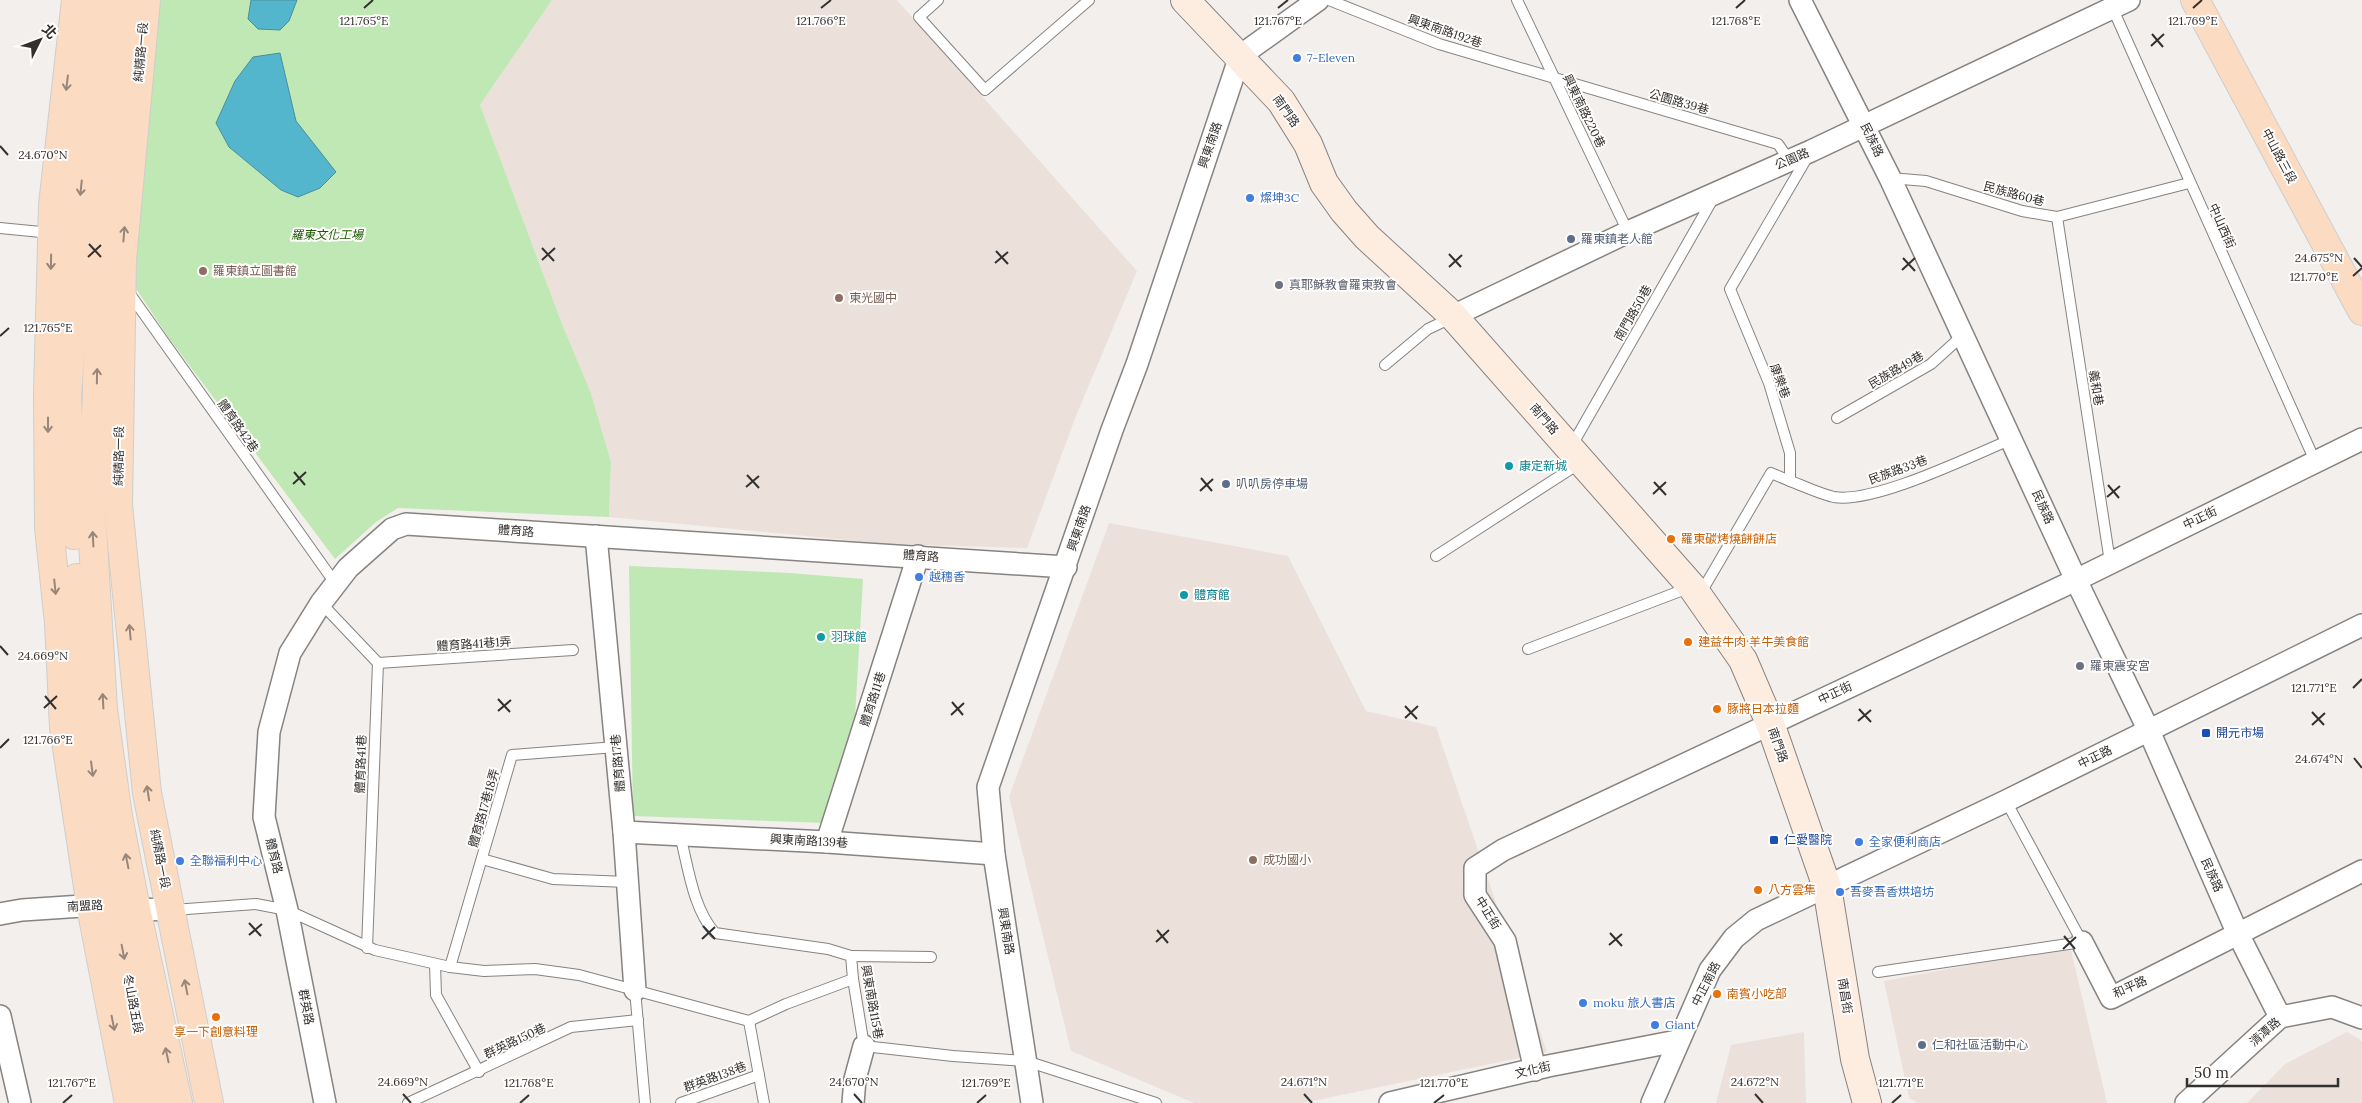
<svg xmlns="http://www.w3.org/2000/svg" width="2362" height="1103" font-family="Lora,'Noto Sans TC',serif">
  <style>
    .built { fill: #ebe1da }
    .green { fill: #c0e8b5 }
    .water { fill: #54b6cc; stroke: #4a8e9d }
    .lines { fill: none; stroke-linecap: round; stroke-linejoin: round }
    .lane-casing { stroke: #868380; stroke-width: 12 }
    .street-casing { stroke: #868380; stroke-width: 24 }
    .secondary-casing { stroke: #868380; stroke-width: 30 }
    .primary-casing { stroke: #cececd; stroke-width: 30 }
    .lane { stroke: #fff; stroke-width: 10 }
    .street { stroke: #fff; stroke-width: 21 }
    .secondary { stroke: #fdede1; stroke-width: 28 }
    .primary { stroke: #fbdbc2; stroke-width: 28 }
    .oneway { stroke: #978679 }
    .ticks { fill: none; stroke: #333130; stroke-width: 2 }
    .shop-dot { fill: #3f7fe0; stroke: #fffdfc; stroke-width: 2 }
    .service-dot { fill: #5c6f8a; stroke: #fffdfc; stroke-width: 2 }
    .education-dot { fill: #8d6e63; stroke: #fffdfc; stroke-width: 2 }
    .worship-dot { fill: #6b7280; stroke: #fffdfc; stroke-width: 2 }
    .culture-dot { fill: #0f9aa8; stroke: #fffdfc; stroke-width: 2 }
    .food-dot { fill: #e8710a; stroke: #fffdfc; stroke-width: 2 }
    .transit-dot { fill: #1a4fb4; stroke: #fffdfc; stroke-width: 2 }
    .labels { text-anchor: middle; stroke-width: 4; stroke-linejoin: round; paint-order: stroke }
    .street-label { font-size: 12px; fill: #333130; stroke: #fffdfc }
    .shop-label { font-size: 12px; fill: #366cbe; stroke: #fffdfc; text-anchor: start }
    .park-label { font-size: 12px; font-style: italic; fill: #1d5903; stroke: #fffdfc }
    .service-label { font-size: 12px; fill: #4e5e75; stroke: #fffdfc; text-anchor: start }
    .education-label { font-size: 12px; fill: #785e54; stroke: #fffdfc; text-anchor: start }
    .worship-label { font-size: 12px; fill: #5b616d; stroke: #fffdfc; text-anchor: start }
    .culture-label { font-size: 12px; fill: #0d838f; stroke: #fffdfc; text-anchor: start }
    .food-label { font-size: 12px; fill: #c56008; stroke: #fffdfc; text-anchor: start }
    .transit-label { font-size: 12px; fill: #164399; stroke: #fffdfc; text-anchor: start }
    .ticks-label { font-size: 12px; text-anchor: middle; fill: #333130; stroke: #fffdfc; stroke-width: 4; stroke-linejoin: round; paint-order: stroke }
  </style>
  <rect width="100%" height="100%" fill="#f3efec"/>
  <g class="built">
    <path d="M552,0H897L1137,271L1076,416L1027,548L888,544L609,517L611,462L591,393L562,324L480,105Z"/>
    <path d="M1109,523L1288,556L1366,711L1436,727L1547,1052L1303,1103H1194L1071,1051L1009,797Z"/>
    <path d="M2070,946L2107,1103H1918L1909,1098L1884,981Z"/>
    <path d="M1804,1032L1806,1103H1716L1731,1045Z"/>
    <path d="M2347,1032L2362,1041V1103H2247L2285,1064Z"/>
  </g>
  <g class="green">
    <path d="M153,0H552L480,105L562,324L591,393L611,462L609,517L398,508L376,522L335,559L168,337L133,284Z"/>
    <path d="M629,566L790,573L863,579L855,717L826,823L633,816Z"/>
  </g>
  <g class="water">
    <path d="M251,0H297L289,21L280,30L258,29L248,19Z"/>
    <path d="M280,53L296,121L336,172L320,188L298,197L281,190L229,147L216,123L235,81L253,57Z"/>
  </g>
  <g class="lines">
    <defs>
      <g id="lane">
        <path d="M938,0L919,17L985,90L1089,0"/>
        <path d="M1329,0L1439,44L1778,144L1789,160"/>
        <path d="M1517,0L1628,232"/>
        <path d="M2112,7L2315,461"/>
        <path d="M1890,178L1926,181L2022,211L2057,217L2189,183"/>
        <path d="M2057,217L2110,562"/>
        <path d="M0,228L51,233"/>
        <path d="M127,290L335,583"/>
        <path d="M1385,365L1428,329L1451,318"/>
        <path d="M1837,418L1931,364L1963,335"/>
        <path d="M1571,447L1714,197"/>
        <path d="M1790,481C1804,486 1820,494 1834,497C1874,504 1971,456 2012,439"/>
        <path d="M1436,556L1580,463"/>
        <path d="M1699,596L1771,473L1790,481V453L1769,383L1730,289L1808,156"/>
        <path d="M321,603L378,663L367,948"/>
        <path d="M1528,649L1691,587"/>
        <path d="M378,663L573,650"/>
        <path d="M680,835C688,866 693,909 715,933L828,949L851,956L853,979L864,1046L953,1056L1026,1061L1156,1103"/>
        <path d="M482,859L553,879L627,882"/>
        <path d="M173,910L256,904L287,910L375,950L450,967L484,971L535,969L579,975L749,1021L786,1004L853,979"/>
        <path d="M851,956L931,957"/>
        <path d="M435,964L436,995L479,1072"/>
        <path d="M450,967L512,755L616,747"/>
        <path d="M1878,972L2082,942L2006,801"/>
        <path d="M635,990L645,1103"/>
        <path d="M749,1021L764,1103"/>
        <path d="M408,1103L571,1027L638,1020"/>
        <path d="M681,1103L759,1075"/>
      </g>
      <g id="street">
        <path d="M1800,0L1890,178L2076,580L2149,731L2237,932L2280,1017"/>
        <path d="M1453,316L1628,232L1811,151L2129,0"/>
        <path d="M596,536L624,832L635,990"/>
        <path d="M624,832L827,842L994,854"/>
        <path d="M827,842L918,556"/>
        <path d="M0,914L22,910L113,904L136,909L170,910"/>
        <path d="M2082,942L2111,998L2362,871"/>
        <path d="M0,1016L20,1103"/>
        <path d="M1535,1070L1505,941L1475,895V868L1503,850L2076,580L2362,439"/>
        <path d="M325,1103L287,910L264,817L269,732L290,653L321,603L348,568L392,529L406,524L1066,567"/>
        <path d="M853,1103L855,1079L864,1046"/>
        <path d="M1032,1103L994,854L988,787L1112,430L1137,364L1240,56L1318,0"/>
        <path d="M1390,1103L1548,1066L1677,1041"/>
        <path d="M1652,1103L1710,970L1734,938L1756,920L2006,801L2362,625"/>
        <path d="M2186,1103L2280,1017L2332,1007L2362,1018"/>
      </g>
      <path id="secondary" d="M1185,0L1281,101L1308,144L1324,183L1344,211L1367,237L1453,316L1692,587L1743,660L1770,723L1827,887L1855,1059L1867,1103"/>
      <g id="primary">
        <path d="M76,0L53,205L48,393L49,528L59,623L64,728L91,907L129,1103"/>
        <path d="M120,0L99,239L97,392L91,509L103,709L118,816L136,909L178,1103"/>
        <path d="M146,0L122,260L118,505L147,793L209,1103"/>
        <path d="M2195,0L2362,311"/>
        <path d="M74,535L67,399L79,209L101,0"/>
        <path d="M77,578C80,652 86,725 96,797C110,900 132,1001 153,1103"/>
      </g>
    </defs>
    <use href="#lane" class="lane-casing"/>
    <use href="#street" class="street-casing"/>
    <use href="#secondary" class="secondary-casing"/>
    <use href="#primary" class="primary-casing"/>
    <use href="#lane" class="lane"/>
    <use href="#street" class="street"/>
    <use href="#secondary" class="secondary"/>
    <use href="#primary" class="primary"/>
  </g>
  <defs><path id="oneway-shaft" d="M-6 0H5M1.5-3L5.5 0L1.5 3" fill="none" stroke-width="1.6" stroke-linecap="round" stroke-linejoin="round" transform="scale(1.25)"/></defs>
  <g class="oneway">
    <use href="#oneway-shaft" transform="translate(67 83) rotate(97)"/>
    <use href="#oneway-shaft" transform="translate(81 188) rotate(96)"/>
    <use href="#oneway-shaft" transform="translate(124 234) rotate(-85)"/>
    <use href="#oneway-shaft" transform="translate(51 262) rotate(91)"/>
    <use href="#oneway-shaft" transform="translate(97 376) rotate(-89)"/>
    <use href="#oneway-shaft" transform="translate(48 425) rotate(90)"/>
    <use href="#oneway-shaft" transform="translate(93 539) rotate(-93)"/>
    <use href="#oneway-shaft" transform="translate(55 587) rotate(84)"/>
    <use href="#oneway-shaft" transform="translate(130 632) rotate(-95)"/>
    <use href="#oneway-shaft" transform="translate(103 701) rotate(-93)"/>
    <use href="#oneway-shaft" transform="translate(92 769) rotate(83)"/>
    <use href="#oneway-shaft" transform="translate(148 793) rotate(-99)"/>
    <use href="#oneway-shaft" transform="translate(127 861) rotate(-101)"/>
    <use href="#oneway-shaft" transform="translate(123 952) rotate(79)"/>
    <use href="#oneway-shaft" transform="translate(186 987) rotate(-101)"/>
    <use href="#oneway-shaft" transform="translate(113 1023) rotate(79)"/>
    <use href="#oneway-shaft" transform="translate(167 1055) rotate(-102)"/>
  </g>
  <path class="ticks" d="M364,8L373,0M821,8L831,0M1278,8L1288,0M1736,8L1745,0M2193,8L2202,0M2152,34L2163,47M2151,46L2164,34M0,146L8,155M89,244L101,257M542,248L554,261M996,251L1008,264M1449,254L1461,267M88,257L101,245M1903,258L1915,271M2354,258L2362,267M542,260L555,248M995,263L1008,252M1449,267L1462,255M1902,270L1915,258M2353,276L2362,268M0,336L9,328M294,472L305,485M747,475L759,488M1201,478L1212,491M1654,482L1666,495M293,484L306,472M2108,485L2119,498M746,487L759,476M1200,491L1213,479M1653,494L1666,482M2107,497L2120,486M0,646L8,655M2353,688L2362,679M45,696L56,709M498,699L510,712M952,702L963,715M1405,706L1417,719M44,708L57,696M1859,709L1871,722M498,711L511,700M2312,712L2324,725M951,715L964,703M1405,718L1418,706M1858,721L1871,710M2312,725L2325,713M0,748L9,739M2354,758L2362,768M249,923L261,936M703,926L715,939M1157,930L1168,943M1610,933L1622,946M249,935L262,924M2064,936L2075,949M702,939L715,927M1156,942L1169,930M1609,945L1622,934M2063,949L2076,937M403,1094L411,1103M854,1094L862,1103M1304,1094L1312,1103M1755,1094L1763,1103M63,1103L72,1095M520,1103L529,1095M977,1103L986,1095M1434,1103L1444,1095M1892,1103L1901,1095"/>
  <g class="shop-dot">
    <circle cx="1297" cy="58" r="5"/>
    <circle cx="1250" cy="198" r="5"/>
    <circle cx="919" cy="577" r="5"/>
    <circle cx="1859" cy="842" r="5"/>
    <circle cx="180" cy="861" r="5"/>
    <circle cx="1840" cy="892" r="5"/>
    <circle cx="1583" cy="1003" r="5"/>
    <circle cx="1655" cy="1025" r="5"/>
  </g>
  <g class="service-dot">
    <circle cx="1571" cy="239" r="5"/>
    <circle cx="1226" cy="484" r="5"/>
    <circle cx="1922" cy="1045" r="5"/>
  </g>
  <g class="education-dot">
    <circle cx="203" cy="271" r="5"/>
    <circle cx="839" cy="298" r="5"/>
    <circle cx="1253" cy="860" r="5"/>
  </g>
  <g class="worship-dot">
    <circle cx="1279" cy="285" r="5"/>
    <circle cx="2080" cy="666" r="5"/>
  </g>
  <g class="culture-dot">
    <circle cx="1509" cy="466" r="5"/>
    <circle cx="1184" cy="595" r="5"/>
    <circle cx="821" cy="637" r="5"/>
  </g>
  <g class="food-dot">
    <circle cx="1671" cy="539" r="5"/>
    <circle cx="1688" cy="642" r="5"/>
    <circle cx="1717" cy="709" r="5"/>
    <circle cx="1758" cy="890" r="5"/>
    <circle cx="1717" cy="994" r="5"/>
    <circle cx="216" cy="1017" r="5"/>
  </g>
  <g class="transit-dot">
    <rect x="2201" y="728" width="10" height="10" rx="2.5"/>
    <rect x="1769" y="835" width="10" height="10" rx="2.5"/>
  </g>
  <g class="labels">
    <g class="street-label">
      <text transform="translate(1445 31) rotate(19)" y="4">興東南路192巷</text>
      <text transform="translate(141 52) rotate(-85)" y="4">純精路一段</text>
      <text transform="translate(1679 102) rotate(16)" y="4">公園路39巷</text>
      <text transform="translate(1286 111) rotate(55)" y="4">南門路</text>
      <text transform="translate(1584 111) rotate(64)" y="4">興東南路220巷</text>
      <text transform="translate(1872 140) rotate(64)" y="4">民族路</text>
      <text transform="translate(1210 145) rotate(-71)" y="4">興東南路</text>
      <text transform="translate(2279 156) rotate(62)" y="4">中山路三段</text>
      <text transform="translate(1792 159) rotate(-23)" y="4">公園路</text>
      <text transform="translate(2014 194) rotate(15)" y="4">民族路60巷</text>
      <text transform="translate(2222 226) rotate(66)" y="4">中山西街</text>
      <text transform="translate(1633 313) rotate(-60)" y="4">南門路50巷</text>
      <text transform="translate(1896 370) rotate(-30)" y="4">民族路49巷</text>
      <text transform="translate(1780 381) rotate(70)" y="4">康樂巷</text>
      <text transform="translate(2096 388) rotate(81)" y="4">義和巷</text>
      <text transform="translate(1544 419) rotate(49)" y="4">南門路</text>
      <text transform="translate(238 426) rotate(55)" y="4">體育路42巷</text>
      <text transform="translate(119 456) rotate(-89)" y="4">純精路一段</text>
      <text transform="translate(1898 470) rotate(-20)" y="4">民族路33巷</text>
      <text transform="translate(2043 507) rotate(66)" y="4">民族路</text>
      <text transform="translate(2200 518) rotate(-26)" y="4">中正街</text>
      <text transform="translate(1079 528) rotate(-71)" y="4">興東南路</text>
      <text transform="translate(516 531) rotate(4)" y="4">體育路</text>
      <text transform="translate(921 556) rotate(4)" y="4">體育路</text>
      <text transform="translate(474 644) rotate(-4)" y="4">體育路41巷1弄</text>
      <text transform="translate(1835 693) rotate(-25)" y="4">中正街</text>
      <text transform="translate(873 699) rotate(-72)" y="4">體育路11巷</text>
      <text transform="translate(1778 745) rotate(71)" y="4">南門路</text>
      <text transform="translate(2095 757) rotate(-26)" y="4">中正路</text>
      <text transform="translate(618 763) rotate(-95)" y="4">體育路17巷</text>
      <text transform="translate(361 764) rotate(-88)" y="4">體育路41巷</text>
      <text transform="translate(484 808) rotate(-74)" y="4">體育路17巷18弄</text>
      <text transform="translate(809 841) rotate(3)" y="4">興東南路139巷</text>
      <text transform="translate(274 856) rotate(76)" y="4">體育路</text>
      <text transform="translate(160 859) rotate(79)" y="4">純精路一段</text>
      <text transform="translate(2212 875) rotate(66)" y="4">民族路</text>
      <text transform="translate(85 906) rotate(-3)" y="4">南盟路</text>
      <text transform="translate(1488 913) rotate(58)" y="4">中正街</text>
      <text transform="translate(1006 931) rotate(81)" y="4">興東南路</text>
      <text transform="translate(1706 984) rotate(-63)" y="4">中正南路</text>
      <text transform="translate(2130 987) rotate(-24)" y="4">和平路</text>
      <text transform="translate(1845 996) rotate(81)" y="4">南昌街</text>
      <text transform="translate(872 1002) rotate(80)" y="4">興東南路115巷</text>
      <text transform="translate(133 1004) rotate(79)" y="4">冬山路五段</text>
      <text transform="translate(306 1007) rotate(79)" y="4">群英路</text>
      <text transform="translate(2265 1032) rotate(-41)" y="4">清潭路</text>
      <text transform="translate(515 1041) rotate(-25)" y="4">群英路150巷</text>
      <text transform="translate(1533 1070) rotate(-13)" y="4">文化街</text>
      <text transform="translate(715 1077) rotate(-20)" y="4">群英路138巷</text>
    </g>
    <g class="shop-label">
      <text x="1307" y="62">7-Eleven</text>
      <text x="1260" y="202">燦坤3C</text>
      <text x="929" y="581">越穗香</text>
      <text x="1869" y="846">全家便利商店</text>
      <text x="190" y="865">全聯福利中心</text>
      <text x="1850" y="896">吾麥吾香烘培坊</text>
      <text x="1593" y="1007">moku 旅人書店</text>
      <text x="1665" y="1029">Giant</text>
    </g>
    <g class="park-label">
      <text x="327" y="239">羅東文化工場</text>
    </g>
    <g class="service-label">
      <text x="1581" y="243">羅東鎮老人館</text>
      <text x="1236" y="488">叭叭房停車場</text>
      <text x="1932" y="1049">仁和社區活動中心</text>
    </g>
    <g class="education-label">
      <text x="213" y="275">羅東鎮立圖書館</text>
      <text x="849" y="302">東光國中</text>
      <text x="1263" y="864">成功國小</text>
    </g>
    <g class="worship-label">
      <text x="1289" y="289">真耶穌教會羅東教會</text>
      <text x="2090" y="670">羅東震安宮</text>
    </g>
    <g class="culture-label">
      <text x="1519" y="470">康定新城</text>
      <text x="1194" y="599">體育館</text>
      <text x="831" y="641">羽球館</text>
    </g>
    <g class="food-label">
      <text x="1681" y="543">羅東碳烤燒餅餅店</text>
      <text x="1698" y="646">建益牛肉 羊牛美食館</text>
      <text x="1727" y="713">豚將日本拉麵</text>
      <text x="1768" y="894">八方雲集</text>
      <text x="1727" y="998">南賓小吃部</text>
      <text x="216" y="1036" text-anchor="middle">享一下創意料理</text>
    </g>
    <g class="transit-label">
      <text x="2216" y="737">開元市場</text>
      <text x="1784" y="844">仁愛醫院</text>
    </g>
  </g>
  <g class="ticks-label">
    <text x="364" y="25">121.765°E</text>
    <text x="821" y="25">121.766°E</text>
    <text x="1278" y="25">121.767°E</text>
    <text x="1736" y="25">121.768°E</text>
    <text x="2193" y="25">121.769°E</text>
    <text x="43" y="159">24.670°N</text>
    <text x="2319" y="262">24.675°N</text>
    <text x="2314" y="281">121.770°E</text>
    <text x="48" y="332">121.765°E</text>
    <text x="43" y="660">24.669°N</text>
    <text x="2314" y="692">121.771°E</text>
    <text x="48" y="744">121.766°E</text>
    <text x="2319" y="763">24.674°N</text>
    <text x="403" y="1086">24.669°N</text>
    <text x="854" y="1086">24.670°N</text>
    <text x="1304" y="1086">24.671°N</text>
    <text x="1755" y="1086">24.672°N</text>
    <text x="72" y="1087">121.767°E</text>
    <text x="529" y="1087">121.768°E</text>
    <text x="986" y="1087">121.769°E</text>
    <text x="1444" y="1087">121.770°E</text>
    <text x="1901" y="1087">121.771°E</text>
  </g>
  <g transform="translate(40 40) rotate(48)" stroke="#fffdfc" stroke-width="4" paint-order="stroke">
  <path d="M0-4L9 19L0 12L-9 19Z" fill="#333130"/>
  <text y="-8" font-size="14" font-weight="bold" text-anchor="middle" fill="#333130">北</text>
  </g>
  <path d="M2187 1078v8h151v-8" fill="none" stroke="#333130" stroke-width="2.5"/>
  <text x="2194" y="1078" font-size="15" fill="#333130" stroke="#fffdfc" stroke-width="4" paint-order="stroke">50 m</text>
</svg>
